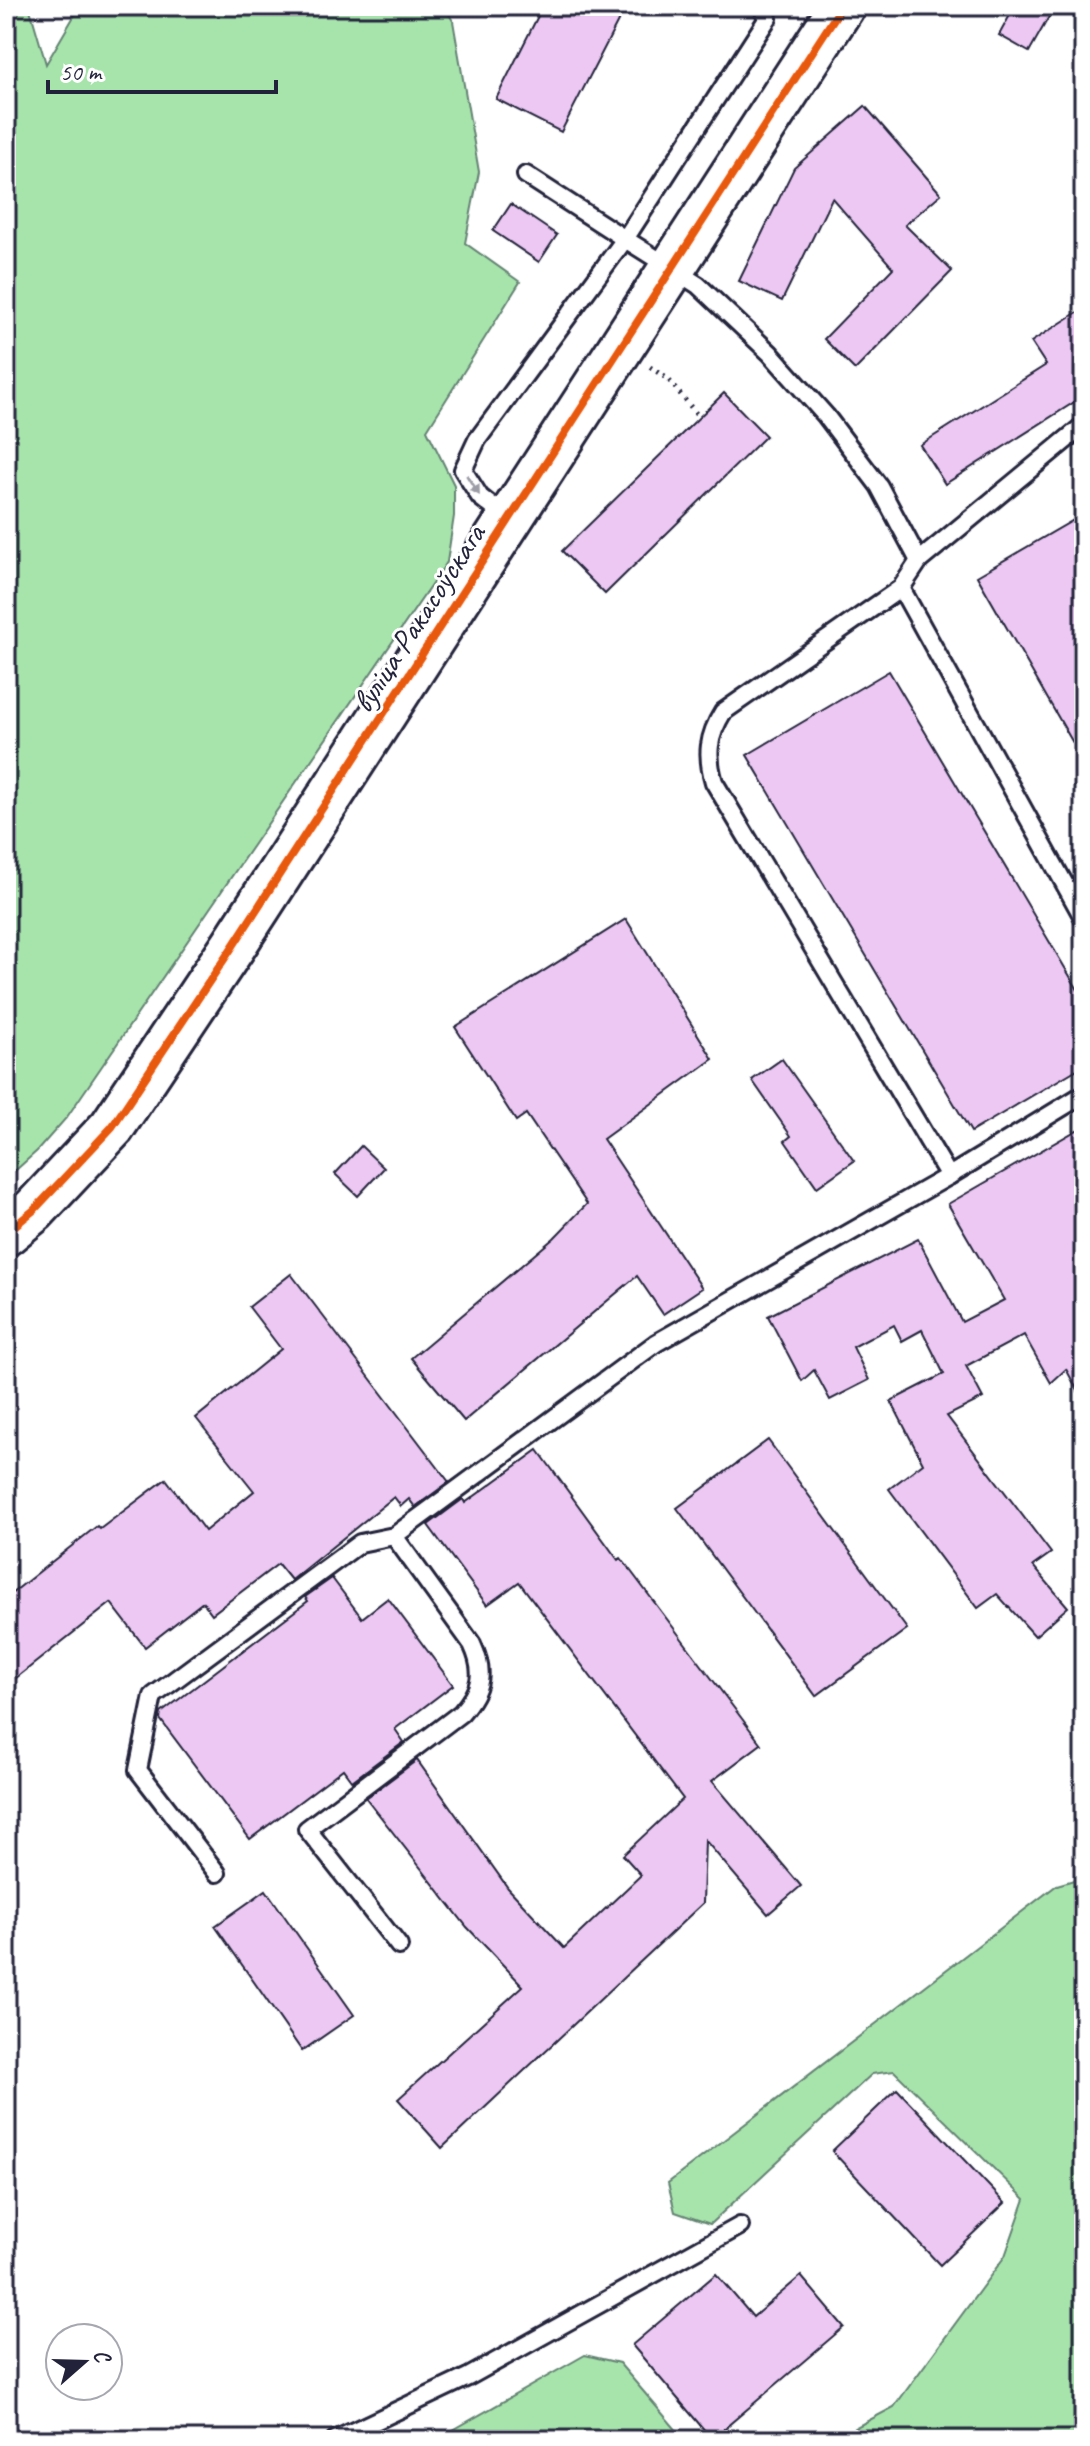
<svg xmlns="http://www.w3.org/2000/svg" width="1090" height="2446" font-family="Caveat,sans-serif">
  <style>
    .green { fill: #a7e4ab; stroke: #648373; stroke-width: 2 }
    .building { fill: #ecc8f3; stroke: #22223b; stroke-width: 2 }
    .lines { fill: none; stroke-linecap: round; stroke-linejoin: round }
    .lane-casing { stroke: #22223b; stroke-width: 22 }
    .secondary-casing { stroke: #22223b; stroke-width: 50 }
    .path { stroke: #22223b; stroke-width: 5; stroke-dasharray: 2 6; stroke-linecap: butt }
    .lane { stroke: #fff; stroke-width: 16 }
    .secondary { stroke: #fff; stroke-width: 44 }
    .cycleway-casing { stroke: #fff; stroke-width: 13 }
    .cycleway { stroke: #e8590c; stroke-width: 8 }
    .oneway { fill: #9c9ca7 }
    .labels { text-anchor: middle; stroke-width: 6; stroke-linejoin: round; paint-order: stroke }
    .street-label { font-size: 32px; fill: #22223b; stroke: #fff }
  </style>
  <rect width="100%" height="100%" fill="#fff"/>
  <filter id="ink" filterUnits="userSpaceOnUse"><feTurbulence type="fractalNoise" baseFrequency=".0125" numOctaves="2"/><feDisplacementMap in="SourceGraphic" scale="16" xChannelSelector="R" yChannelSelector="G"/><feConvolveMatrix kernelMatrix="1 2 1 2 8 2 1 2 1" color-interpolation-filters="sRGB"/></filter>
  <g filter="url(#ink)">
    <g class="green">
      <path d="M6,6H29L46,64L80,6H444L453,21L479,172L465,243L520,282L427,430L454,485V516L447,562L67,1117L37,1151L6,1179Z"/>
      <path d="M1084,1877V2440H832L894,2407L1005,2256L1025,2199L894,2071L872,2074L710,2224L675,2212L668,2183L1057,1885Z"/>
      <path d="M585,2355L619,2363L685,2440H453V2430Z"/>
    </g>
    <g class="building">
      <path d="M543,6H626L561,132L496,99Z"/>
      <path d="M1015,6H1055L1029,52L999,35Z"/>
      <path d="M865,106L941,194L905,225L952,271L855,370L824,339L893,268L832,198L782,301L739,281L794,168Z"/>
      <path d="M511,204L557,235L539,262L493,231Z"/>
      <path d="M1084,308V396L945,484L920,445L1046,365L1031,342Z"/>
      <path d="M724,393L766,436L605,594L562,551Z"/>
      <path d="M1084,514V762L977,576Z"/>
      <path d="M889,671L1084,1000V1065L971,1132L747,755Z"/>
      <path d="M626,919L713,1059L603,1139L702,1288L663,1314L637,1276L464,1421L411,1358L554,1238L587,1204L526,1114L516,1121L455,1027Z"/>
      <path d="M782,1059L854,1161L817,1187L785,1141L791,1136L752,1080Z"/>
      <path d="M1084,1126V1402L1066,1369L1051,1383L1024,1335L966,1366L983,1398L947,1416L1051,1553L1033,1566L1068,1607L1035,1636L997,1594L978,1608L889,1489L923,1463L891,1401L944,1374L922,1330L902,1341L894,1325L853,1347L869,1380L830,1400L814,1370L802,1381L768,1316L918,1239L962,1322L1004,1300L948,1204Z"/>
      <path d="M361,1146L384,1168L358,1196L335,1174Z"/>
      <path d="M291,1274L449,1482L415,1507L409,1499L401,1506L394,1497L291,1580L278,1564L212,1614L203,1602L145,1647L111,1603L6,1686V1598L97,1526L100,1529L166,1479L205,1531L254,1491L196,1418L281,1349L249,1307Z"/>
      <path d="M768,1440L907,1629L816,1696L677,1508Z"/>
      <path d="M538,1450L618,1560L621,1558L761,1744L712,1781L801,1886L768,1914L705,1840L703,1903L442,2148L398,2099L523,1986L467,1927L366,1798L417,1760L508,1888L564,1948L641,1875L623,1855L683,1799L519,1582L487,1605L428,1525L463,1499L465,1503Z"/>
      <path d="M332,1578L362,1618L388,1598L453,1685L395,1729L404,1742L352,1781L343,1769L250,1839L160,1719L161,1713L308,1601L305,1597Z"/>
      <path d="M266,1890L354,2015L302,2051L215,1926Z"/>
      <path d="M897,2089L1005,2203L940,2265L832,2151Z"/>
      <path d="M716,2274L753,2317L801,2276L844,2327L712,2439L632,2345Z"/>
    </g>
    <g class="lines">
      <defs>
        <g id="lane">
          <path d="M526,175L625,239L768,18L761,6"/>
          <path d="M508,519L480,497L463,470L477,440L625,239L698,285L770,353L826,416L879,486L919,561L1084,425"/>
          <path d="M919,561L901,588L723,712C708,736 706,755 714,782L949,1176L1084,1094"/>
          <path d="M901,588L1084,919"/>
          <path d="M394,1536L472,1644C485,1672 482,1689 461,1713L307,1829L399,1946"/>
          <path d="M217,1873L138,1770L153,1696L360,1543L394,1536L656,1343L949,1176"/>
          <path d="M335,2440L468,2377L740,2226"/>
        </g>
        <path id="secondary" d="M6,1233L34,1210L112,1127L233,946L842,6"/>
      </defs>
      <use href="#lane" class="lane-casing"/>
      <use href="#secondary" class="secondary-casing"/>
      <path class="path" d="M650,367L668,379L699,417"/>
      <use href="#lane" class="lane"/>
      <use href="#secondary" class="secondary"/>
      <defs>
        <path id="cycleway" d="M6,1233L34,1210L112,1127L233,946L842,6"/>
      </defs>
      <use href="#cycleway" class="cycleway-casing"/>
      <use href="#cycleway" class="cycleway"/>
    </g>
    <defs><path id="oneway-solid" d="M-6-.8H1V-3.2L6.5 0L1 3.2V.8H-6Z" transform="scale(2)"/></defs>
    <use class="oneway" href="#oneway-solid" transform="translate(473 485) rotate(58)"/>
  </g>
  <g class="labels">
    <g class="street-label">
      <text transform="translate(418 618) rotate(-57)" y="11">вуліца Ракасоўскага</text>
    </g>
  </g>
  <rect width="1090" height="2446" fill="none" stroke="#fff" stroke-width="32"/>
  <rect x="16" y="16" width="1058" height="2414" fill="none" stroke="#22223b" stroke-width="3" filter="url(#ink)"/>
  <g transform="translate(84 2362) rotate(70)"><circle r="38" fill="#ffffff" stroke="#a7a7b1" stroke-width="2"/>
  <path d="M0-6L14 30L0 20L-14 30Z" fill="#22223b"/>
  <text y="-12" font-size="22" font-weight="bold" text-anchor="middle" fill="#22223b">С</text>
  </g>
  <path d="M48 80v12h228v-12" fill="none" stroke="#22223b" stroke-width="4"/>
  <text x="60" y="80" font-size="24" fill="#22223b" stroke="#ffffff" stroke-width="6" paint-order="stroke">50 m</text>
</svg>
